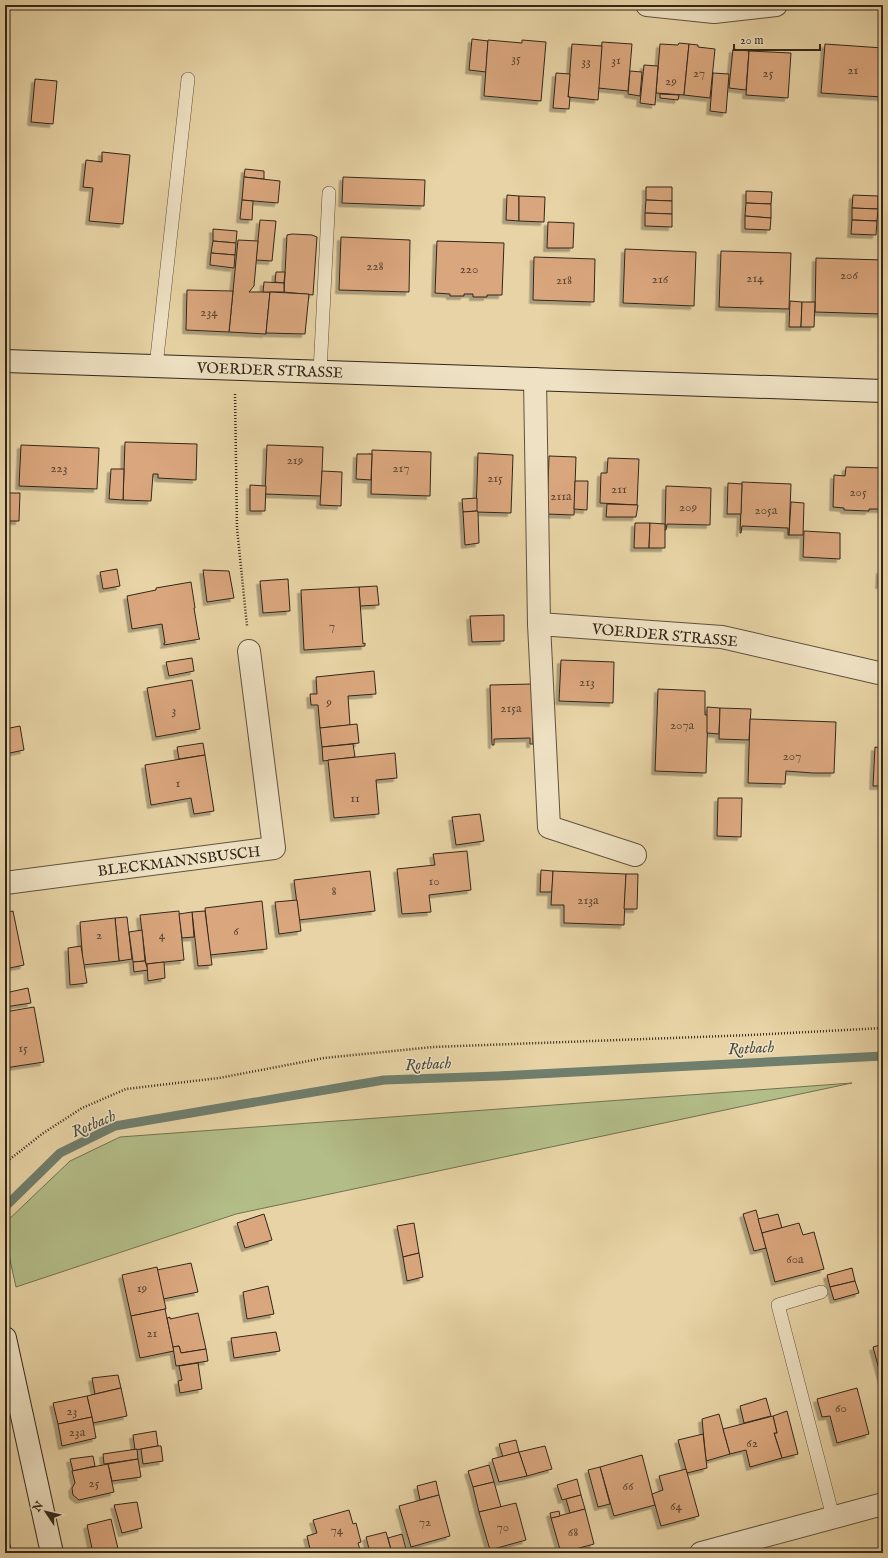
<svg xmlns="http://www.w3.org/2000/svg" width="888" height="1558" font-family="'IM FELL English',serif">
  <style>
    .green { fill: #b3bd88; stroke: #727252 }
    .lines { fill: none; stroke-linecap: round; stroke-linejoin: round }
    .stream { stroke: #6f7e6d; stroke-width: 9 }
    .building { fill: #daa67d; stroke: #32271b; filter: url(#shadow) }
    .lane-casing { stroke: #5f523e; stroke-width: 14 }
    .street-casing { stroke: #5f523e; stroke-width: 24 }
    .secondary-casing { stroke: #32271b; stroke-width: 24 }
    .path { stroke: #32271b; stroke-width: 2.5; stroke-dasharray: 1 2; stroke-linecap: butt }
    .lane { stroke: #efe2c4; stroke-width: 13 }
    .street { stroke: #efe2c4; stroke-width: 22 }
    .secondary { stroke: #efe2c4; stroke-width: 22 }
    .labels { text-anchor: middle; stroke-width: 3; stroke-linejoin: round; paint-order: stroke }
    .number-label { font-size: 13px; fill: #5c4734 }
    .street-label { font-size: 15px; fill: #32271b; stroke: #efe2c4 }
    .water-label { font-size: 16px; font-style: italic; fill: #4b4b3d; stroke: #efe2c4 }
  </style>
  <defs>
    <filter id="shadow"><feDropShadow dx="-3.5" dy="3.5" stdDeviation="0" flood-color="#0004"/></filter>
  </defs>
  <rect width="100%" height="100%" fill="#e7d3a5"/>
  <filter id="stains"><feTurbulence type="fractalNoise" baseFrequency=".005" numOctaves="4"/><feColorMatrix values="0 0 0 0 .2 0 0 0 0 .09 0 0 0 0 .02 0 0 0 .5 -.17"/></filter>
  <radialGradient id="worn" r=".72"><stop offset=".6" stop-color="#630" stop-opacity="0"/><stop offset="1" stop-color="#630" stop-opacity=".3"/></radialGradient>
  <path class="green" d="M852,1083L236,1214L16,1287L5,1237V1223L70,1161L120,1137Z"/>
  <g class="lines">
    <path class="stream" d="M5,1207L60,1153L115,1126L384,1080L498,1076L883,1056"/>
  </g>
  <g class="building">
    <path d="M472,39L488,41L486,72L469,70Z"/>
    <path d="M488,40L522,43V40L546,42L541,101L484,96Z"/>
    <path d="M602,42L632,44L628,91L598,88Z"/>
    <path d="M679,43L689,44L684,95L656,93L660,44L678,45Z"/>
    <path d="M572,44L602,46L598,100L568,97Z"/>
    <path d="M689,44L698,45V47L715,49L710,98L684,95Z"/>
    <path d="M825,44L883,48L882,97L821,93Z"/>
    <path d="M733,49L749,51L746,90L729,88Z"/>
    <path d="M749,51L791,53L788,98L746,95Z"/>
    <path d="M644,65L658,66L655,105L640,103Z"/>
    <path d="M630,71L642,72L640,96L628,94Z"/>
    <path d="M556,73L570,74L568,97H570L569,109L553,108Z"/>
    <path d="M713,73L729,74L726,113L710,111Z"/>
    <path d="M35,79L57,81L53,124L31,122Z"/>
    <path d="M660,94L679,95L678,100L660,98Z"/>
    <path d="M102,152L130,155L123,224L89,221L93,188L83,187L86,160L102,162Z"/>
    <path d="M245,169L264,171V179L244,177Z"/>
    <path d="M244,177L280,181L278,203L242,200Z"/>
    <path d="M343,177L425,180L424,206L342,203Z"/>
    <path d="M646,187H672V201L646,200Z"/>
    <path d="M746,191L772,192L771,204L746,203Z"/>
    <path d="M507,195L519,196V221L506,220Z"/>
    <path d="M853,195L878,196V209L852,208Z"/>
    <path d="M519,196L545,197L544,222L519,221Z"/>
    <path d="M242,200L253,201L252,220L240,219Z"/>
    <path d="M646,200L672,201V214L645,213Z"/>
    <path d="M746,203L771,204V218L745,216Z"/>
    <path d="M852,208L878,209L877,221L852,220Z"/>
    <path d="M645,213L672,214V227L645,226Z"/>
    <path d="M745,216L771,218L770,230L745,229Z"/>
    <path d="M260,220L276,221L272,261L256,260Z"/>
    <path d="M852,220L877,221L876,235L851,234Z"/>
    <path d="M548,222L574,223L573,248H547Z"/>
    <path d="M213,229L237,231L236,243L213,241Z"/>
    <path d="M292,234L312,235L317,237L313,295L284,292L287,235Z"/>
    <path d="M341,237L410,240L409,292L339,290Z"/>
    <path d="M238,240L258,241L254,286L249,292H270L266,334L229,332Z"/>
    <path d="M213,241L236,243L235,255L211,253Z"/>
    <path d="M437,241L504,243L502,295H487V297H473V294H464V296H450V294L435,293Z"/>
    <path d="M625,249L696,252L694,306L623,303Z"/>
    <path d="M721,251L791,253L789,309L719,307Z"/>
    <path d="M211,253L235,255L234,268L210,265Z"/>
    <path d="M534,257L595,259L594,302L533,300Z"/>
    <path d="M816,258L883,260L882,314L815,312Z"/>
    <path d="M276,272H285L284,283L275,282Z"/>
    <path d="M264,282L284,283V292H263Z"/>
    <path d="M187,290L233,291L229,332L186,330Z"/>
    <path d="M270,292L309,294L305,334L266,333Z"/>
    <path d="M790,301L802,302L801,327H789Z"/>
    <path d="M802,302H815L814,327H801Z"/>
    <path d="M125,442L197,444L196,480L158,478V474H153L151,501L123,500Z"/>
    <path d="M21,445L99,448L97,489L19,486Z"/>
    <path d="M267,445L323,447L321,496L265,494Z"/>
    <path d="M372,450L431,452L430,496L371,494Z"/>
    <path d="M478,453L513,455L511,513L476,512Z"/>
    <path d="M357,454H372L371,480L356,479Z"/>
    <path d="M549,456L576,457L574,515L547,514Z"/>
    <path d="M608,458L639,459L637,505L600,503L601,473H607Z"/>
    <path d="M846,467L883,468V509H869V511L844,510V508L833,507L834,475L845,476Z"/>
    <path d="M111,469H124L123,500L109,499Z"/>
    <path d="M322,471L342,472L341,506L320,505Z"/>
    <path d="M575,481H588L587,510L574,509Z"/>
    <path d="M742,482L791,484L789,535H788V528L742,526L741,533H740Z"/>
    <path d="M728,483L742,484L741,514H727Z"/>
    <path d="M250,485L266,486L265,511H250Z"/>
    <path d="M666,486L711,488L710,525L667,524L666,530H665Z"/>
    <path d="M5,493H20L19,521H5Z"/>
    <path d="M477,498V511L463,512L462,499Z"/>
    <path d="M791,502L804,503L803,535H789Z"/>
    <path d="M607,504L638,505L636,517H606Z"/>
    <path d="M477,511L478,512L479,543L465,545L463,512Z"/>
    <path d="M635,523H650L649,548H634Z"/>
    <path d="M650,523L665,524V548H649Z"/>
    <path d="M804,531L840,533V559L803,557Z"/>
    <path d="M117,569L120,586L103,589L100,572Z"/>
    <path d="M203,570L229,571L234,598L207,602Z"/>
    <path d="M880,570H883V585H879Z"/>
    <path d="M288,579L290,611L263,613L260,581Z"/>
    <path d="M191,582L195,608H194L199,638L200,639L164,645V643H165L162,624L132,629L127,596L156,590V588Z"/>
    <path d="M377,586L379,605L360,606L359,587Z"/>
    <path d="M359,587L363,644L365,643V646L304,650L301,590Z"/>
    <path d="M504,615V641L472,642L470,616Z"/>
    <path d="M192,658L194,671L169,676L166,662Z"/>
    <path d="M561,660L614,662L613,703L559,701Z"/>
    <path d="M374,671L376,694L348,696L350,725L320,728L318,705H311L310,694H317L316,677Z"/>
    <path d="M192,680L200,729L156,737L147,688Z"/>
    <path d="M532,684L533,744H530V738L494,739V745H492L490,685Z"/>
    <path d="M658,689L705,691V715H708L706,773L655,771Z"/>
    <path d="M707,707L720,708L719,734L707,733Z"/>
    <path d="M720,708L751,709L749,740L719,739Z"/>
    <path d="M750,719L836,722L834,773H813L786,771L785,784L748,783Z"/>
    <path d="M357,724L359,743L322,747L320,728Z"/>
    <path d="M20,726L24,750L5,754V729Z"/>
    <path d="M203,743L205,755L179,759L177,747Z"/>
    <path d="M353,744L355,757L323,761L322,747Z"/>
    <path d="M875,747L883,748V786H873Z"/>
    <path d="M395,753L397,778L376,780L379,814L334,818L328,760Z"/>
    <path d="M205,755L214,811L194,814L191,798L151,805L145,765Z"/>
    <path d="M718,798H742L741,837L717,836Z"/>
    <path d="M480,814L484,841L456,845L452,817Z"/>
    <path d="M467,851L471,890L429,895L431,912L402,914L397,869L435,865L433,854Z"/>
    <path d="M541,870L553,871L552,892H540Z"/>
    <path d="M370,871L375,911L299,920L294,880Z"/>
    <path d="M553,871L626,874L624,925L564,923V905H551Z"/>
    <path d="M626,874H638L637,909H624Z"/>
    <path d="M297,900L301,931L279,934L275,902Z"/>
    <path d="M262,901L267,949L210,955L205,908Z"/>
    <path d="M13,911L24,965L5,969V913Z"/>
    <path d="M179,911L184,960L146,964L140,915Z"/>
    <path d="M205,911L212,965L198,966L192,912Z"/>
    <path d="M192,912L194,937L182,938L179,914Z"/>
    <path d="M127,917L132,959L119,961L115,918Z"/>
    <path d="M115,918L119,961L83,965L80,922Z"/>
    <path d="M142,930L145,961L133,962L129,932Z"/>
    <path d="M81,946L87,983L70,985L68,948Z"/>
    <path d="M145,961L148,970L134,972L133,962Z"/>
    <path d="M164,962L165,978L148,981L147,964Z"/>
    <path d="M28,988L31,1003L5,1007V993Z"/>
    <path d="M5,1007H9L10,1011L5,1012Z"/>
    <path d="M34,1007L44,1062L5,1068V1012Z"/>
    <path d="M756,1210L766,1248L754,1251L743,1214Z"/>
    <path d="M264,1214L272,1240L245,1248L237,1223Z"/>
    <path d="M778,1214L782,1228L762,1233L758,1219Z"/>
    <path d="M414,1223L419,1253L403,1257L397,1226Z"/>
    <path d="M799,1223L803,1235L814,1232L824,1269L775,1282L762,1233Z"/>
    <path d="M419,1253L423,1277L407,1281L403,1257Z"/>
    <path d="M191,1263L198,1292L163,1299L157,1270Z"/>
    <path d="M157,1267L166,1309L131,1316L122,1275Z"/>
    <path d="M852,1268L855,1281L830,1287L827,1275Z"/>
    <path d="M855,1281L859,1293L834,1300L830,1287Z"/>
    <path d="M268,1286L274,1314L247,1319L243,1292Z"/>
    <path d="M165,1309L174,1351L140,1358L131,1316Z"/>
    <path d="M198,1313L206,1349L181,1353L179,1346L173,1347L167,1318L170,1317V1319Z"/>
    <path d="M276,1332L280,1351L234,1358L231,1338Z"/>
    <path d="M883,1344V1384L873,1347Z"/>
    <path d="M179,1346L181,1353L206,1349L208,1361L176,1366L173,1347Z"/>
    <path d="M198,1363L202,1389L180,1393L178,1381L182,1380L179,1366Z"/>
    <path d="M118,1375L121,1388L95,1394L92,1378Z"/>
    <path d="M121,1388L127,1416L93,1423L87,1396Z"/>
    <path d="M857,1388L869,1434L837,1443L830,1416L822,1417L817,1399Z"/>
    <path d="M87,1396L92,1417L58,1424L53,1403Z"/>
    <path d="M766,1398L771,1416L744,1423L740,1406Z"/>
    <path d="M787,1411L798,1454L782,1458L774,1433H777L773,1416Z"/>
    <path d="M719,1414L730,1454L706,1461L702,1419Z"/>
    <path d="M773,1416L777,1433H774L782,1458L750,1467L746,1450L730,1454L723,1429Z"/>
    <path d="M92,1417L96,1438L62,1446L58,1424Z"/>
    <path d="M156,1431L158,1446L135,1450L133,1435Z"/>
    <path d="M703,1434L707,1468L687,1473L678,1440Z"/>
    <path d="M516,1440L519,1452L503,1457L499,1444Z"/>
    <path d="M158,1446H161L163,1461L143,1464L141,1449Z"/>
    <path d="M545,1446L552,1469L527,1476L519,1452Z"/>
    <path d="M137,1449L138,1459L104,1464L103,1454Z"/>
    <path d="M519,1452L527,1476L499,1482L492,1459Z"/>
    <path d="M642,1455L655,1505L614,1516L600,1467Z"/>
    <path d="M93,1456L95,1466L73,1471L70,1459Z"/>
    <path d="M138,1459L141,1477L112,1481L108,1464Z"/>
    <path d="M108,1464L114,1492L79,1500L73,1495L72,1488L75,1483L72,1471Z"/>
    <path d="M489,1465L494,1482L473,1487L468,1471Z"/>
    <path d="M600,1467L610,1504L598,1507L588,1470Z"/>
    <path d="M686,1469L699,1516L661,1526L652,1494L663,1490L659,1476Z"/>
    <path d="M577,1479L581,1495L562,1500L557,1485Z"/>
    <path d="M436,1481L439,1495L420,1500L417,1486Z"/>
    <path d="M494,1482L501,1507L479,1512L473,1487Z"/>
    <path d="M439,1495L450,1536L411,1547L399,1506Z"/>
    <path d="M581,1495L585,1509L570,1513L566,1499Z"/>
    <path d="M137,1502L142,1528L122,1533L114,1505Z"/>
    <path d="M516,1503L526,1540L490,1550L479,1512Z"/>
    <path d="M585,1509L594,1544L561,1553L551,1518Z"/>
    <path d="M349,1510L353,1524L356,1523L361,1542L358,1543L361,1553H311L307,1536L317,1533L313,1520Z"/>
    <path d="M559,1511L560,1516L551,1518L550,1513Z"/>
    <path d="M111,1519L119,1553H93L87,1525Z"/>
    <path d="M5,1524L12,1553H5Z"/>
    <path d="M386,1532L392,1553H370L366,1537Z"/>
    <path d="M402,1534L407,1553H392L388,1538Z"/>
    <path d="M250,1550L251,1553H240Z"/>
  </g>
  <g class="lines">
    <defs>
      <g id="lane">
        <path d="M156,366L188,79"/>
        <path d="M320,372L329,193"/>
        <path d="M821,1292L778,1305L833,1517"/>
      </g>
      <g id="street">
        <path d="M647,5L714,12L776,5"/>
        <path d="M535,379L539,624L549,827L635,855"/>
        <path d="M539,624L722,637L883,674"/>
        <path d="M5,883L274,848L249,651"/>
        <path d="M701,1553L883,1504"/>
      </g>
      <g id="secondary">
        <path d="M5,361L883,391"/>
        <path d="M5,1338L52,1553"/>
      </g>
    </defs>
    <use href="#lane" class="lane-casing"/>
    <use href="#street" class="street-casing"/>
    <use href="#secondary" class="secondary-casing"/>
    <g class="path">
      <path d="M235,394L237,528L247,626"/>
      <path d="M5,1163L42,1134L82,1108L126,1089L219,1078L324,1058L433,1047L751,1035L883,1028"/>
    </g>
    <use href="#lane" class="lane"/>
    <use href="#street" class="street"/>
    <use href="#secondary" class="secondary"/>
  </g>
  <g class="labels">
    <g class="number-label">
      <text x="516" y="62">35</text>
      <text x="616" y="64">31</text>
      <text x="586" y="65">33</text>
      <text x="853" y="74">21</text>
      <text x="699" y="77">27</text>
      <text x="768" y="77">25</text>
      <text x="671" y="85">29</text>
      <text x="375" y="270">228</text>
      <text x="469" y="273">220</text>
      <text x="849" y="279">206</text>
      <text x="755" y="282">214</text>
      <text x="660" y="283">216</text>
      <text x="564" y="284">218</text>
      <text x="209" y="316">234</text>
      <text x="295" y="464">219</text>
      <text x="59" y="472">223</text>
      <text x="401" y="472">217</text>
      <text x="495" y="482">215</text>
      <text x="619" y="493">211</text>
      <text x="858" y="496">205</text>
      <text x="561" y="500">211a</text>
      <text x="688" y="511">209</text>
      <text x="766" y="514">205a</text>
      <text x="332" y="630">7</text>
      <text x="587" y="686">213</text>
      <text x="329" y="706">9</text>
      <text x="511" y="712">215a</text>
      <text x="174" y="714">3</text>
      <text x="682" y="729">207a</text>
      <text x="792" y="760">207</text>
      <text x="178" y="787">1</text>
      <text x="355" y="802">11</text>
      <text x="434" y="885">10</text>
      <text x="334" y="895">8</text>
      <text x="588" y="904">213a</text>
      <text x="236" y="935">6</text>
      <text x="99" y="939">2</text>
      <text x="162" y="939">4</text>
      <text x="23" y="1052">15</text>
      <text x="795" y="1263">60a</text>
      <text x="142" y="1292">19</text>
      <text x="152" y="1337">21</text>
      <text x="841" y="1412">60</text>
      <text x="72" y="1415">23</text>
      <text x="77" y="1436">23a</text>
      <text x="752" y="1447">62</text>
      <text x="94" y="1487">25</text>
      <text x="628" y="1490">66</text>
      <text x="676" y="1510">64</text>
      <text x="425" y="1526">72</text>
      <text x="503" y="1531">70</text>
      <text x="337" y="1534">74</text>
      <text x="573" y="1536">68</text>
    </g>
    <g class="street-label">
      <text transform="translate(270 370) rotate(2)" y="5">VOERDER STRASSE</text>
      <text transform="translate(665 635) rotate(5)" y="5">VOERDER STRASSE</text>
      <text transform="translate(179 861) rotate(-7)" y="5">BLECKMANNSBUSCH</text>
    </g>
    <g class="water-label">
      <text transform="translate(751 1047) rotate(-3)" y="6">Rotbach</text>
      <text transform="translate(428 1063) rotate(-3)" y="6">Rotbach</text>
      <text transform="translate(93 1123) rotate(-23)" y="6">Rotbach</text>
    </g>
  </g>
  <rect width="888" height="1558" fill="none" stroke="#e7d3a5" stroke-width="20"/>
  <rect x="6" y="6" width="876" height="1546" fill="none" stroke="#32271b" stroke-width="2"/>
  <rect x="10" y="10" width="868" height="1538" fill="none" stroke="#32271b"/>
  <g transform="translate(46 1512) rotate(305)" stroke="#efe2c4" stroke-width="3" paint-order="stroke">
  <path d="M0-3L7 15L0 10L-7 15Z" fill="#32271b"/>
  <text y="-6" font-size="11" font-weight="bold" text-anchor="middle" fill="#32271b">N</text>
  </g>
  <path d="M734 44v6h86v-6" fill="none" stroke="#32271b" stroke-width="2"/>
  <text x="740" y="44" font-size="12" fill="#32271b" stroke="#efe2c4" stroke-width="3" paint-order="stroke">20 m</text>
  <rect width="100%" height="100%" filter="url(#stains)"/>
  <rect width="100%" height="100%" fill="url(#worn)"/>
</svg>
